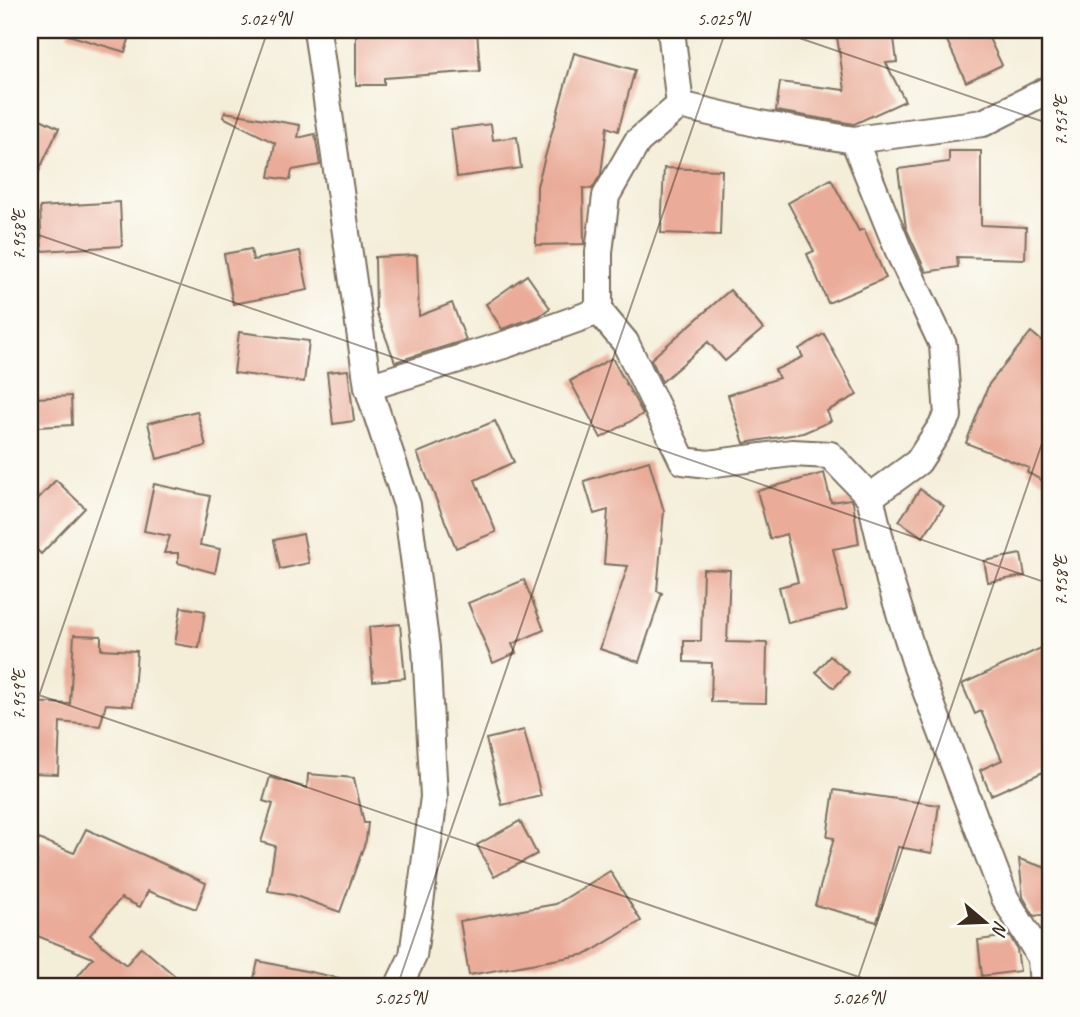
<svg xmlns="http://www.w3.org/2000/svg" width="1080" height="1017" font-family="Caveat,sans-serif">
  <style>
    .building { fill: #eaab98 }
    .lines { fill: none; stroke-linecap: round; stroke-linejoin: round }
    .street-casing { stroke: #7c6f5f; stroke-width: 30 }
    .street { stroke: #fff; stroke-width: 26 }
    .ticks { fill: none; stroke: #3b2a1e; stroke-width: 2; stroke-opacity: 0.45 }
    .neatline { fill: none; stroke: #3b2a1e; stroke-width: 2.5 }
    .ticks-label { font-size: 18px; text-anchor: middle; fill: #3b2a1e }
  </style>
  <rect width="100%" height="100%" fill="#fdfcf7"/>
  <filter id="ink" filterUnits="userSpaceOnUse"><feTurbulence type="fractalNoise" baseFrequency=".0143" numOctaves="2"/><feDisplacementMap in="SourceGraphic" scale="14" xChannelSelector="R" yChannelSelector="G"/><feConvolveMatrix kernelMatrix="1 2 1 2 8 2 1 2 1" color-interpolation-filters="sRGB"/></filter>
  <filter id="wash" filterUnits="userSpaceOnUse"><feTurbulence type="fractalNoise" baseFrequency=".00686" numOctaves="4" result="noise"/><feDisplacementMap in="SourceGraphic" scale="28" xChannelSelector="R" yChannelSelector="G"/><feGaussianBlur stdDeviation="1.57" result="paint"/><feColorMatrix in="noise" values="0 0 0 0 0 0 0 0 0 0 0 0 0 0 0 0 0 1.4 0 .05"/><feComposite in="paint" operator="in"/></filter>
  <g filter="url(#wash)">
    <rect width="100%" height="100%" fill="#f4eed9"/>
    <g id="blocks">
      <g class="building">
        <path d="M69,30H132L125,52L68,35Z"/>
        <path d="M356,30H477L480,71L384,78V85H356Z"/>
        <path d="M836,30H893L897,62L886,63L905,101L854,124L776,111L780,82L845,90Z"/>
        <path d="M942,30H985L1002,65L966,82Z"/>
        <path d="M574,53L635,70L618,131L607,127L601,174L592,189L583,188L584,244L536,245L537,186Z"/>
        <path d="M225,112L300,125L298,138L315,134L320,165L292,170L290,180L269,177L275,143L223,117Z"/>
        <path d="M30,114L59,128L30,190Z"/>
        <path d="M491,124L493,140L517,137L521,168L457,177L451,129Z"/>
        <path d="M949,151H981V225L1026,227L1025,259L957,257L958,267L926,272L906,228L898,169L949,162Z"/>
        <path d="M664,168L722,170L720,235L661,233Z"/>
        <path d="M831,179L859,231L864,229L886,278L828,303L807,254L814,251L788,203Z"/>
        <path d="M120,202L122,246L42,251L40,207Z"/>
        <path d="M251,249L253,260L300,251L308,290L233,304L224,254Z"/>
        <path d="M417,255L419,316L452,303L466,340L395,362L376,311L375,257Z"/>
        <path d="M527,275L550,308L539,316L502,329L486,304Z"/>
        <path d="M730,290L763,329L725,361L708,342L662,382L651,359Z"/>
        <path d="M239,332L309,341L304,382L234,373Z"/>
        <path d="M1031,332L1050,348V485L1027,472L1029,468L966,443L989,384Z"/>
        <path d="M824,334L857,395L827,411L831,421L803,433L744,443L728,395L779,378L775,370L803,357L799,349Z"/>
        <path d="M612,358L643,414L601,438L570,381Z"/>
        <path d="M348,370L354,421L333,424L327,372Z"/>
        <path d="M71,396L72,425L38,427L36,398Z"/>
        <path d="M197,411L206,446L157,459L148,423Z"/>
        <path d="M495,421L514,462L475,480L496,532L456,548L417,453Z"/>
        <path d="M649,461L664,511L657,591L662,593L639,662L600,649L628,566L604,564L608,510L594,514L584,481Z"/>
        <path d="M824,473L831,502L850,499L853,502L859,544L833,549L847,609L788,623L779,587L798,582L786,534L770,539L757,491Z"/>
        <path d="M56,480L85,508L41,554L30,543V507Z"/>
        <path d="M154,484L210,496L200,545L220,549L215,573L178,563V553H164L170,536L144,531Z"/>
        <path d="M920,489L944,506L923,537L899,521Z"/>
        <path d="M303,534L309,563L280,569L274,540Z"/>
        <path d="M1021,554L1025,576L988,582L984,561Z"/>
        <path d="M703,569L730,570L727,642L767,643L766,703L711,702L712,663L684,662V641H701Z"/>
        <path d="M524,580L544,630L512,644L516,653L493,663L468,603Z"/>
        <path d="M181,607L205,611L199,648L175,644Z"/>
        <path d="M400,624L405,678L373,681L369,627Z"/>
        <path d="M74,635L101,636V649L137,651L133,706L106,704L100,726L60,722L58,774L30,773V702L70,704Z"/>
        <path d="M1050,644V769L991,795L980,770L1002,760L981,711L975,714L962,684Z"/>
        <path d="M830,656L849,672L834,688L816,672Z"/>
        <path d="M524,730L541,796L502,805L486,739Z"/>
        <path d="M308,774L354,778L364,823H368L366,840L340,912L293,895L268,891L275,846L261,842L273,804L263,801L270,777L307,788Z"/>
        <path d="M834,790L939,805L932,853L898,847L877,922L815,905L834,838L827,837Z"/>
        <path d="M520,821L537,854L494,877L477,845Z"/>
        <path d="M86,829L206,883L196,909L148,891L140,907L121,898L90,935L126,965L141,947L188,987H68L93,958L30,933V879L37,862L31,859L39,839L74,853Z"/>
        <path d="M1019,859L1050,869V914L1034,916L1023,897Z"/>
        <path d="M610,871L641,921L587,954L469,975L460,921L556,904Z"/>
        <path d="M1010,936L1017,949L1020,971L982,976L978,940Z"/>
        <path d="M258,961L339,978L338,987H252Z"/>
      </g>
    </g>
  </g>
  <g filter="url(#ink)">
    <use href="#blocks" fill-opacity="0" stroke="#7c6f5f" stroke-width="2"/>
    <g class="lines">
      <defs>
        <g id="street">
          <path d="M317,30L368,387L407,505L426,648L434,797L413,956L398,987"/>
          <path d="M671,30L680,105"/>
          <path d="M680,105L760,124L854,140L983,123L1050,89"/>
          <path d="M854,140L900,254L943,345L948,416L918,462L870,497"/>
          <path d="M599,311L625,342L683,461L708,464L792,453L830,455L870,497L890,581L917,667L1005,898L1041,958L1043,987"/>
          <path d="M368,387L507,344L599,311V252L606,196L637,142L680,105"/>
        </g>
      </defs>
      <use href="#street" class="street-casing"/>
      <use href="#street" class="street"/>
    </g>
  </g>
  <path class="ticks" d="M776,30L1050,124M30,232L1050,584M30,692L888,987M30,722L268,30M397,987L726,30M855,987L1050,420"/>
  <rect width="1080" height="1017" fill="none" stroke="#fdfcf7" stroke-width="77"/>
  <g transform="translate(985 922) rotate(109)" stroke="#fdfcf7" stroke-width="5" paint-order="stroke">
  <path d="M0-5L12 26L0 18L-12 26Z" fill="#3b2a1e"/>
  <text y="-10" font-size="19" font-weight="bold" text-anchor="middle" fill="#3b2a1e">N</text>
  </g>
  <rect x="38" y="38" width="1004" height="940" class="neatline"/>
  <g class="ticks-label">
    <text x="265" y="25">5.024°N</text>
    <text x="723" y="25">5.025°N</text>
    <text transform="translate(1061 121) rotate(-90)" y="6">7.957°E</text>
    <text transform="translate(19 235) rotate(-90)" y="6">7.958°E</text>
    <text transform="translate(1061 581) rotate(-90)" y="6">7.958°E</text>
    <text transform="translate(19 695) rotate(-90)" y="6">7.959°E</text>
    <text x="400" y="1004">5.025°N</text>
    <text x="858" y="1004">5.026°N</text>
  </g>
</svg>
